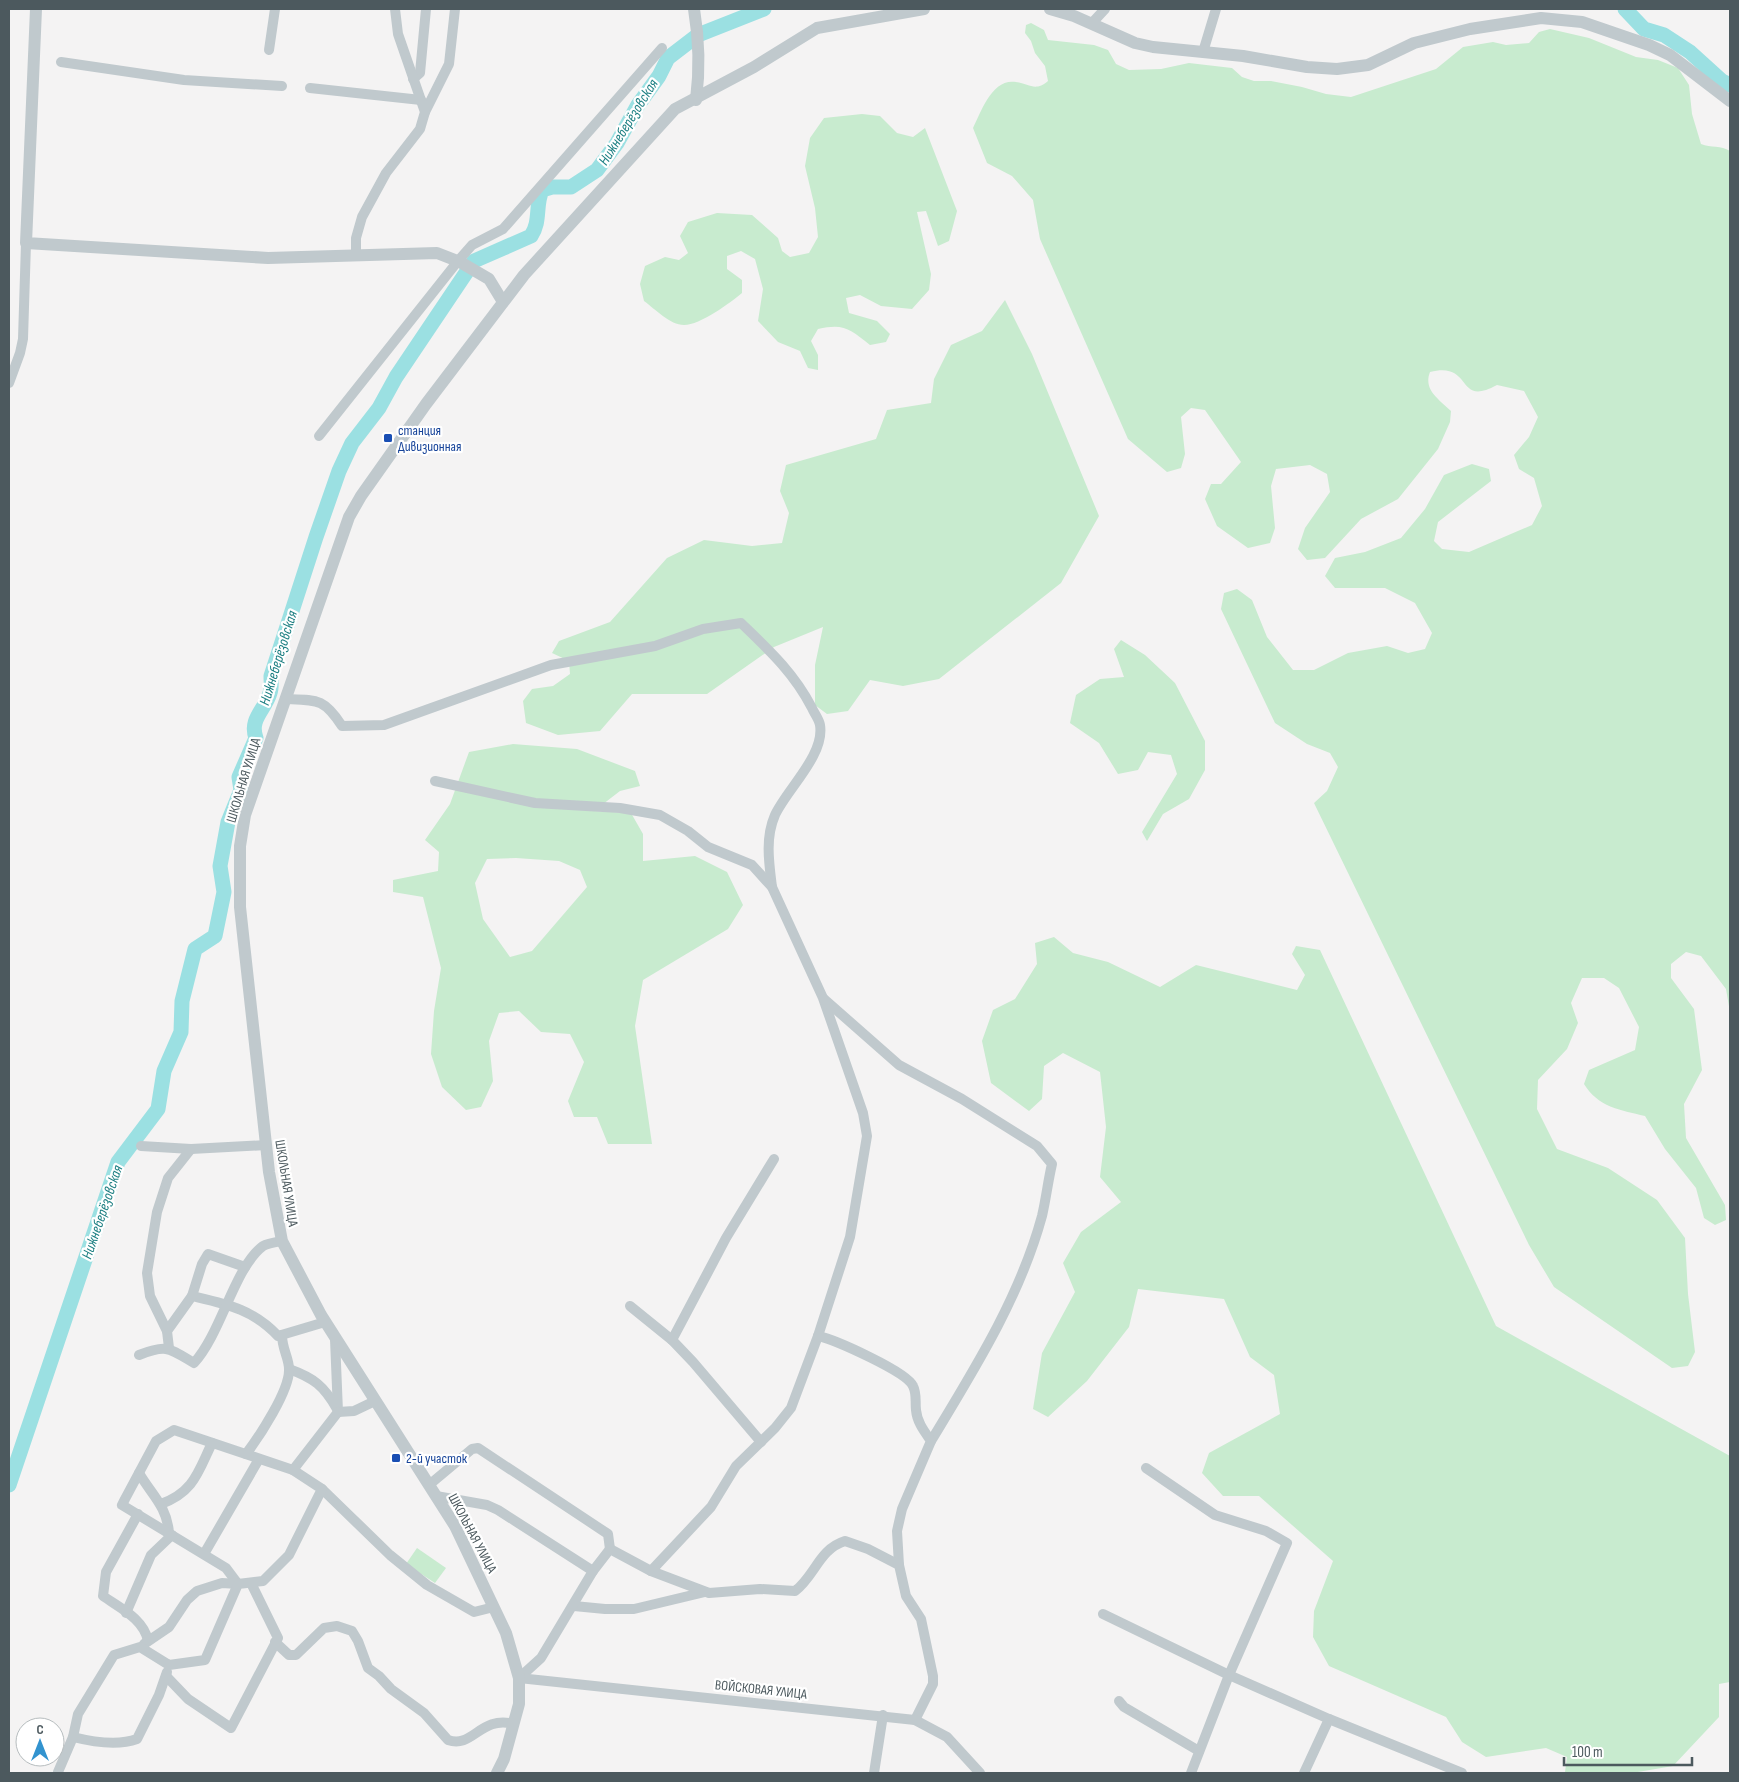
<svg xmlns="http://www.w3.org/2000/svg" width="1739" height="1782" font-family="'Sofia Sans Condensed',sans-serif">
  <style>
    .green { fill: #c8ebcf; fill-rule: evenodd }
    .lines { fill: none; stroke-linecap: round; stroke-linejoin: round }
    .river { stroke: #9be0e2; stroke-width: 15 }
    .minor { stroke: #c0c9cd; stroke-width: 10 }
    .tertiary { stroke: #c0c9cd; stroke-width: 12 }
    .transit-dot { fill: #1a4fb4; stroke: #fff; stroke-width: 2 }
    .labels { text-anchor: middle; stroke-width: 4.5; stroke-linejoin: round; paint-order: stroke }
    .transit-label { font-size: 14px; fill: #164399; stroke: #fff; text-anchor: start }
    .street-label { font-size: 14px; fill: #4c595e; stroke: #fff }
    .water-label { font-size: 15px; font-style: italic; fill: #1c7f82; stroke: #fff }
  </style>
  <rect width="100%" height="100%" fill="#f4f3f3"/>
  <g class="green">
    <path d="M1031,23L1044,30L1048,40L1094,45L1108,50L1116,64L1129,70L1161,69L1189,63L1232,68L1242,77L1254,81H1271L1302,87L1326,94L1351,97L1436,69L1463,47L1493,42L1506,45L1529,43L1539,32L1550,29L1589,38L1636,57L1658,60L1678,68L1689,85L1692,114L1701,144C1711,148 1721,145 1730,151V1012L1726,989L1701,956L1686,952L1671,964V978L1694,1009L1702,1070L1684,1104L1686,1138L1725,1205L1726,1220L1715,1225L1704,1218L1696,1188L1665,1149L1645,1116C1620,1110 1598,1107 1584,1084L1589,1070L1635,1050L1639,1027L1619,988L1604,978H1582L1571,1003L1578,1023L1567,1049L1538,1080L1537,1109L1557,1149L1608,1168L1657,1200L1685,1238L1688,1294L1695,1352L1688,1366L1672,1368L1554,1287L1529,1245L1314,803L1327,791L1338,767L1330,753L1307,744L1275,723L1221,609L1224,593L1237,589L1252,600L1267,637L1293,670H1314L1348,653L1387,646L1408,653L1425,649L1432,633L1415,603L1385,588H1335L1325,576L1335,558L1365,552L1401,538L1425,509L1444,475L1472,464L1489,469L1491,481L1438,522L1434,541L1442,549L1469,552L1532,525L1542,506L1534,478L1519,469L1514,455L1529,437L1538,417L1524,391L1497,385C1455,408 1474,361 1430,372C1423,390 1439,399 1451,411L1450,422L1438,449L1398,499L1361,519L1325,558L1307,560L1298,549L1305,528L1330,492L1327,474L1310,465L1276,469L1271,486L1275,528L1270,543L1248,548L1217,526L1205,499L1211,484H1221L1241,462L1205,410L1191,408L1181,417L1185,454L1181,468L1167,472L1128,439L1040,239L1033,200L1012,176L987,163L973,128C981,112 992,78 1016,82C1030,84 1035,92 1048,81L1045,66L1035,53L1031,41L1025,33L1026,25Z"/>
    <path d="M862,114L880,116L897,133L913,137L925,128L957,211L949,241L938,246L926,211L917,212L931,274L929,290L912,309L881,306L860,295L846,298L849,313L877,321L890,334L886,342L870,345C850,329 844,323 818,329L811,341L818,355V370L808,368L800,351L778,342L758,321L763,289L755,259L741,251L727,256V269L742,280V293C730,303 700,325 684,325C670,325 655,309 644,301L640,284L645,266L665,257L679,260L688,253L680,236L688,222L717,213L752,215L778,238L782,251L790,257L809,253L818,237L815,208L805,166L810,138L824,118Z"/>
    <path d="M1005,300L1032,354L1099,516L1061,583L939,679L903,686L870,680L848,711L827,714L815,705V665L823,627L774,647L707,694H632L600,731L558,735L526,723L523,701L532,689L553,686L570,674L569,661L552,653L559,641L610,622L667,558L704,540L752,546L782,543L789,513L780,491L786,465L876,439L887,410L931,403L934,379L951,345L982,331Z"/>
    <path d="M1121,640L1145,655L1175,683L1205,741V770L1189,799L1163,814L1147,841L1142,832L1177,774L1171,755L1148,752L1138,770L1118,774L1099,743L1070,723L1076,695L1100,679L1124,677L1114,649Z"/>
    <path d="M513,744L577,749L635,771L640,786L620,791L594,811L631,813L643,834V861L695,856L727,872L743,905L728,929L643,980L635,1026L652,1144H608L597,1117H574L568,1101L584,1062L570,1034L541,1032L519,1011L499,1013L489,1041L493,1081L481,1107L466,1110L442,1087L431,1054L434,1011L441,968L423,897L393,892V880L438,871L439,852L425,840L450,804L469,752ZM516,858L559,861L580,870L587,887L532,951L510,957L483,919L475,883L487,859Z"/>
    <path d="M1054,937L1073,953L1108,962L1160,987L1196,965L1297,990L1305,975L1292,954L1296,946L1320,950L1496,1326L1730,1456V1682L1719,1684V1717L1673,1766L1632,1773H1559L1565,1772L1567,1757L1546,1748L1486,1757L1462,1742L1446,1717L1329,1666L1313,1637L1314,1611L1333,1561L1259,1496H1223L1202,1473L1209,1453L1280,1414L1274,1375L1250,1357L1224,1299L1138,1289L1129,1327L1087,1381L1048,1417L1033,1409L1042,1353L1075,1292L1063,1263L1081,1232L1121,1202L1100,1177L1106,1127L1100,1072L1063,1053L1044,1066L1042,1099L1029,1111L991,1083L982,1041L993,1010L1015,999L1037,964L1035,943Z"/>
    <path d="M417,1548L446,1568L435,1583L406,1564Z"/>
  </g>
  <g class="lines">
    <g class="river">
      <path d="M1625,9L1644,29L1664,35L1690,52L1722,81L1730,85"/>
      <path d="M9,1485L118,1162L158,1109L164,1071L181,1032L182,1001L195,949L215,936L224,892L220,866L228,822L241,790L239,777L256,738C249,719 265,710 270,693C272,688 271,681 271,676L316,537L339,471L352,443L379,408L396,377L474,261L531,236C541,221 535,206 542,190L552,187H571L597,170L617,143L638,105L659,76L668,58L698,35L764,9"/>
    </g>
    <g class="minor">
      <path d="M1092,23L1105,9"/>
      <path d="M269,50L275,9"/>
      <path d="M1203,52L1216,9"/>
      <path d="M61,62L184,80L282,86"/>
      <path d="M413,79L420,73L426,9"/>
      <path d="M310,88L421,100"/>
      <path d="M425,112L449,64L455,9"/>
      <path d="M356,256V238L362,217L386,173L420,129L425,112L398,34L395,9"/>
      <path d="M9,383L20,353L23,339L26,243"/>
      <path d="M319,436L458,261L472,245L503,229L662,48"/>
      <path d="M285,699C317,700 324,698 342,726L384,725L551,665L655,646L703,629L741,623C769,650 794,673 812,708C814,713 819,719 820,725C825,755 787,789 775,815C765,838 769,863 772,887"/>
      <path d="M435,781L535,803L620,808L660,815L688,831L708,847L752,865L772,887L823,998L863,1113L867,1136L850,1237L818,1336"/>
      <path d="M824,999L899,1065L962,1099L1037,1146L1052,1164C1048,1181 1046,1199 1042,1216C1020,1297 974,1370 931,1441"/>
      <path d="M141,1146L191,1149L266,1145"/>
      <path d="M192,1296C226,1304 253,1309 278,1336L325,1322"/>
      <path d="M630,1306L672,1340L693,1362L761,1442"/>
      <path d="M167,1331L150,1296L147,1273L157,1212L168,1178L191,1149"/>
      <path d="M335,1339L338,1412"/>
      <path d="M672,1340L726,1238L774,1159"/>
      <path d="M169,1348L167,1331L192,1296L202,1264L208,1254L245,1267"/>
      <path d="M139,1355C167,1344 169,1348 194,1363C222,1332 234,1268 263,1246C268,1243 276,1242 282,1241"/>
      <path d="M289,1369C314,1378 324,1386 337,1409"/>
      <path d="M338,1412L354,1411L375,1401"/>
      <path d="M246,1454C259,1437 290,1390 289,1369C289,1358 282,1349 282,1335"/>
      <path d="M1146,1468L1215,1515L1266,1531L1287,1543L1229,1675L1191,1773"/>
      <path d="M139,1473C151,1494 167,1506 169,1533"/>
      <path d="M429,1485L472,1449L478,1448L608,1534L610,1549"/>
      <path d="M322,1489L390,1555L427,1585L474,1612L494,1607"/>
      <path d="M436,1496L487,1505L498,1510L593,1571"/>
      <path d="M161,1504C194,1492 198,1472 212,1443"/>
      <path d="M138,1514L106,1572L103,1596C120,1608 144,1619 148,1641"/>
      <path d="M204,1554L259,1459"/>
      <path d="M651,1571L711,1507L736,1466L775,1428L791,1408L818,1336C836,1340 907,1372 913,1386C917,1394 915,1401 916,1410C917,1422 924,1431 931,1441L902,1509L897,1531L899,1565"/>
      <path d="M238,1584L226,1568L122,1505L125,1499L156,1441L174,1430L293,1470"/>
      <path d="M574,1606L605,1609H634L705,1592"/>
      <path d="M126,1613L151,1555L172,1535"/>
      <path d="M1103,1614L1229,1675L1329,1719L1462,1773"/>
      <path d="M275,1642L289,1655H296L324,1628L337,1626L352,1631L358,1641L368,1668L379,1676L391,1689L424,1713L448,1740C473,1749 480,1715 514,1724"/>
      <path d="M144,1644L169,1627L187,1600L197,1591L222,1583L238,1584"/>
      <path d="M166,1676L188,1699L231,1728L278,1638L251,1583"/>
      <path d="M519,1678L541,1658L593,1571L610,1549L651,1571L709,1593L760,1589L795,1591C815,1576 819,1549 845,1541L868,1549L899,1565L906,1596L921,1619L933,1676V1684L915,1720"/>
      <path d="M519,1678L915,1720L947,1737L980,1773"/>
      <path d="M1119,1701L1124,1707L1199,1751"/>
      <path d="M73,1737C93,1742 118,1746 137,1739L159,1695L167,1672"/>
      <path d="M58,1772L73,1737L78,1714L114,1655L140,1647L169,1665L205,1660L238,1584L263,1581L289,1555L322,1489L293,1470L338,1412"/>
      <path d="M874,1773L883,1715"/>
      <path d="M1304,1773L1329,1719"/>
    </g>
    <g class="tertiary">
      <path d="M36,9L26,243L268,258L437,253L460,262L489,279L503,302"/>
      <path d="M694,9C699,39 700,69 696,100"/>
      <path d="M1050,9L1074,16L1135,43L1153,47L1243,56L1307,67L1337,69L1368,65L1414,43L1470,29L1541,18L1582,22L1649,45L1670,55L1730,101"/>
      <path d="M497,1773L504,1759L519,1704V1678L506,1633L455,1526L321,1315L282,1241L269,1172L240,907V846L245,815L349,517L361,496L426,404L524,275L675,109L754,67L817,28L924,9"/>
    </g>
  </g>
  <g class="transit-dot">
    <rect x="383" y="433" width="10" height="10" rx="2.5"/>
    <rect x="391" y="1453" width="10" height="10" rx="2.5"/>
  </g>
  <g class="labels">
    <g class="transit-label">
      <text x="398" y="435">станция<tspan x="398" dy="16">Дивизионная</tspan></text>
      <text x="406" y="1463">2-й участок</text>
    </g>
    <g class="street-label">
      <text transform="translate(243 780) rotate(-73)" y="5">ШКОЛЬНАЯ УЛИЦА</text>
      <text transform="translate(287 1183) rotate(81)" y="5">ШКОЛЬНАЯ УЛИЦА</text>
      <text transform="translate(473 1533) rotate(62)" y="5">ШКОЛЬНАЯ УЛИЦА</text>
      <text transform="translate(761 1689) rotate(6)" y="5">ВОЙСКОВАЯ УЛИЦА</text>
    </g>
    <g class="water-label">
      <text transform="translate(628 122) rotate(-58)" y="5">Нижнеберёзовская</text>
      <text transform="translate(278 658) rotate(-73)" y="5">Нижнеберёзовская</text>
      <text transform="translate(102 1212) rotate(-71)" y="5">Нижнеберёзовская</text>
    </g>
  </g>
  <rect width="1739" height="1782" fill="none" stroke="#4c595e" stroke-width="20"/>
  <g transform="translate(40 1742)"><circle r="24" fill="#ffffff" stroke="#b7bdbf"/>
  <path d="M0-4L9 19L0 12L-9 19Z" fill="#3293cf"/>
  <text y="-8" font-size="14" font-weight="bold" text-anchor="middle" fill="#4c595e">С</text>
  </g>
  <path d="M1564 1757v8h128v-8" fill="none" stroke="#4c595e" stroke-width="2.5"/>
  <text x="1572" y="1757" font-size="15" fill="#4c595e" stroke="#ffffff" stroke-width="4" paint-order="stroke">100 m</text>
</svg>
